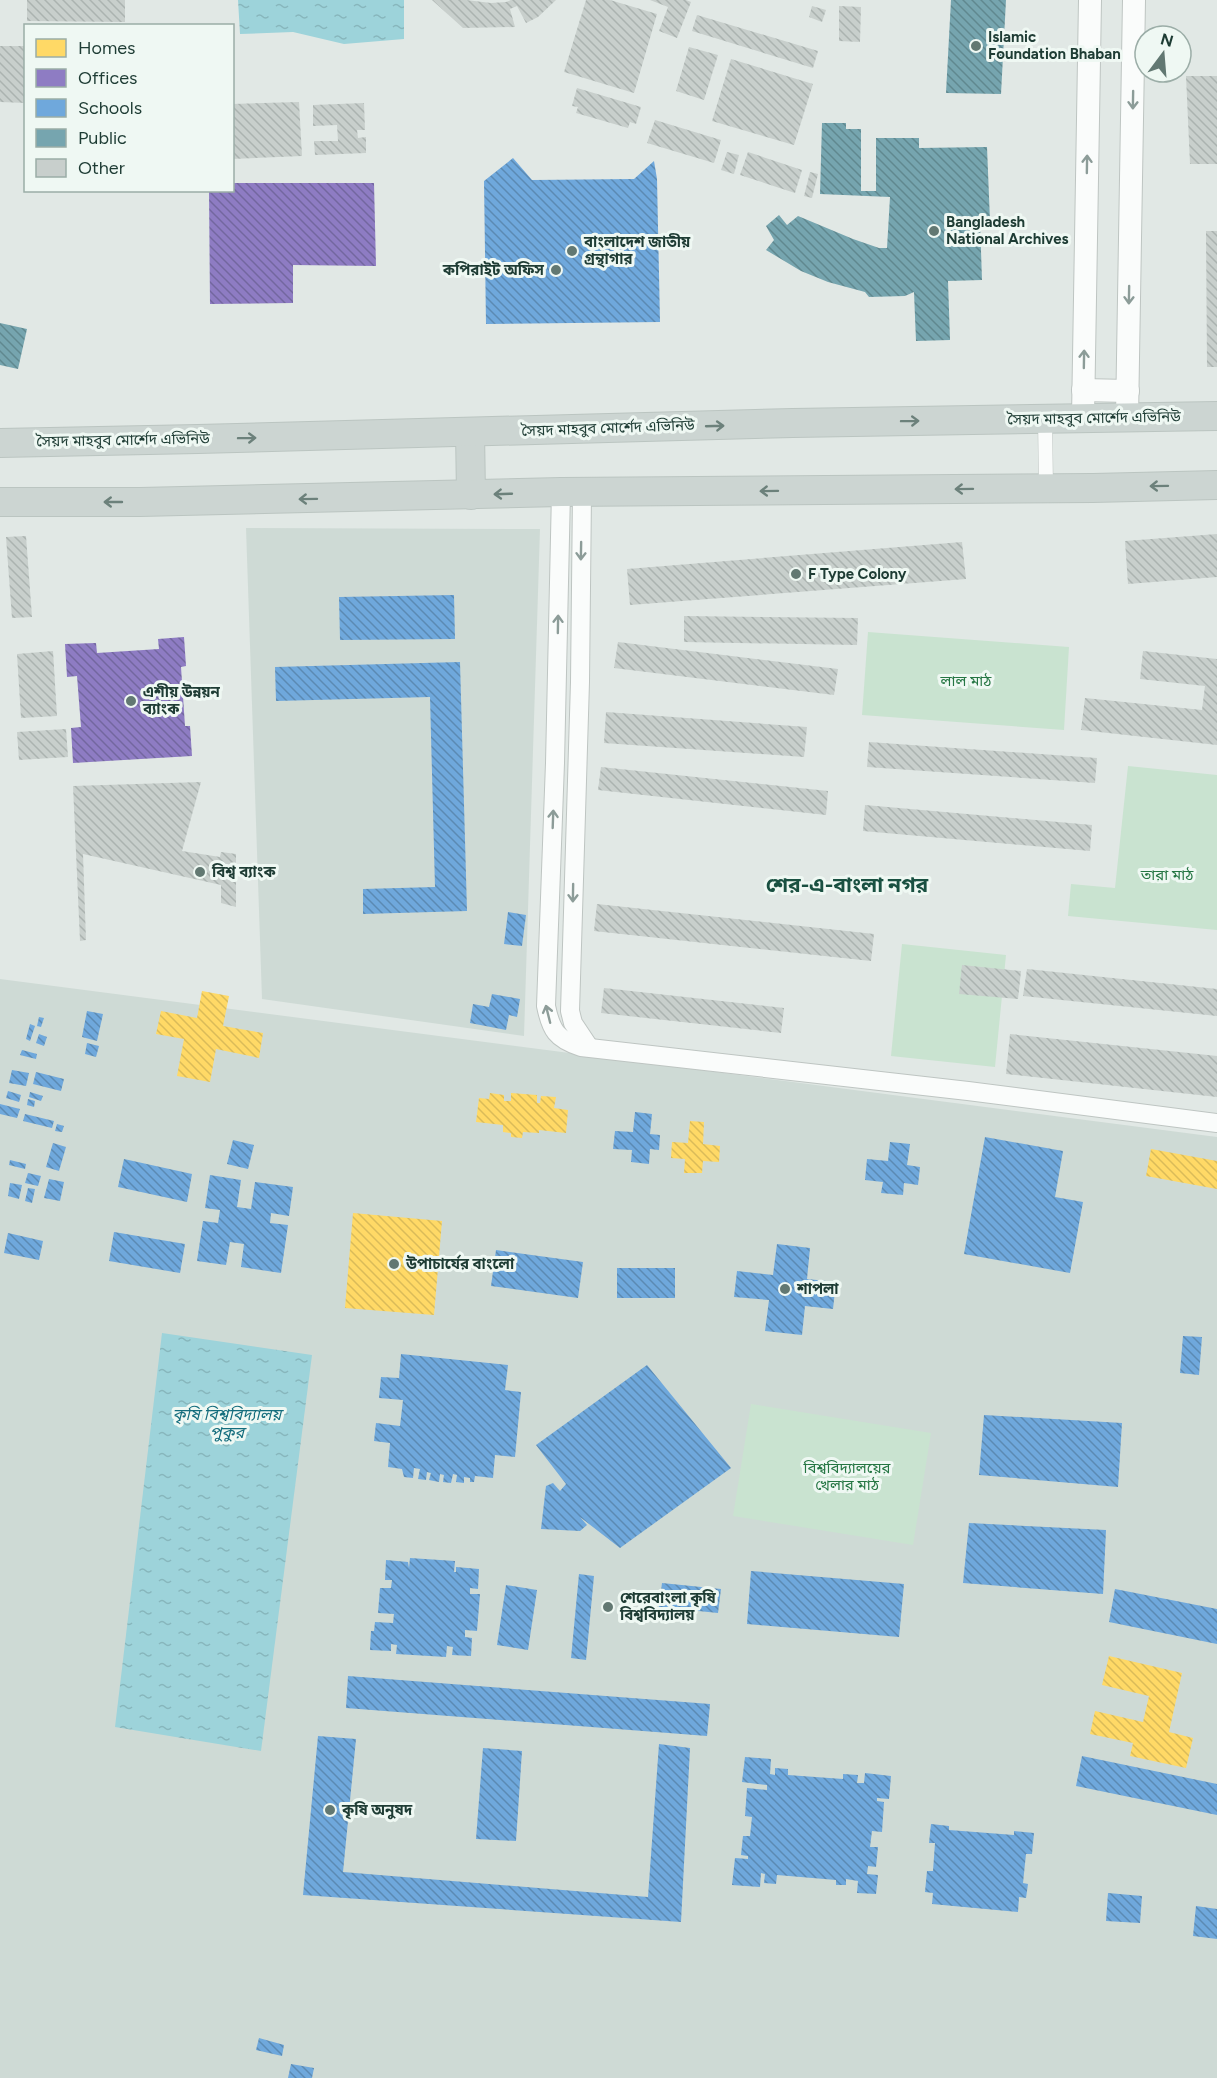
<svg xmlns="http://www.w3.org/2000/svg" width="1217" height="2078" font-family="Figtree,'Noto Sans Bengali',sans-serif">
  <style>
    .built { fill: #cedad5 }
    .green { fill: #c9e3d0 }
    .water { fill: url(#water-ripples) }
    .homes { fill: url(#homes-back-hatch) }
    .offices { fill: url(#offices-back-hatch) }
    .schools { fill: url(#schools-back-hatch) }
    .public { fill: url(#public-back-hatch) }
    .building { fill: url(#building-back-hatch) }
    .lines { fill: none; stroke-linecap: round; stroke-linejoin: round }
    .pedestrian-casing { stroke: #bec5c2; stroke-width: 15 }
    .minor-casing { stroke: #bec5c2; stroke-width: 20 }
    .tertiary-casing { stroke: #bec5c2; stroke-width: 24 }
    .primary-casing { stroke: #bbc5c1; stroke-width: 30 }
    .pedestrian { stroke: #fafcfb; stroke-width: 14 }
    .minor { stroke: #fafcfb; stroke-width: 18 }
    .tertiary { stroke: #fafcfb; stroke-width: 22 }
    .primary { stroke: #ccd5d2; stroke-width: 28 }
    .oneway { stroke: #8c9c98 }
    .oneway2 { stroke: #6c817b }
    .poi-dot { fill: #627872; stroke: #eff8f3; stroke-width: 2 }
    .labels { text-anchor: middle; stroke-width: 6; stroke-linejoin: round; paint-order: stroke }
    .poi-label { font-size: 15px; font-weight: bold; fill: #1e3c34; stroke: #eff8f3; text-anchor: start }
    .street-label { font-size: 15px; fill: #1e3c34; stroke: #eff8f3 }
    .park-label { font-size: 15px; fill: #257643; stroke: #eff8f3 }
    .water-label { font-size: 16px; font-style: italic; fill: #146d7d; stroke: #eff8f3 }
    .district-label { font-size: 21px; font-weight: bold; fill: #195041; stroke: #eff8f3 }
  </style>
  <defs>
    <pattern id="water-ripples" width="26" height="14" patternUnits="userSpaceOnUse" patternTransform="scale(1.5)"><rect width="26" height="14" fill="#9dd3da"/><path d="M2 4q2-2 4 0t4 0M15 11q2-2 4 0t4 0" fill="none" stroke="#87b6bc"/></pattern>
    <pattern id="homes-back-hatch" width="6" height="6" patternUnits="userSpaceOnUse" patternTransform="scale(1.5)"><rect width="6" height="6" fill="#ffd966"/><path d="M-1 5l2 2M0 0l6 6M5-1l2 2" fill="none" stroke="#dabb59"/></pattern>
    <pattern id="offices-back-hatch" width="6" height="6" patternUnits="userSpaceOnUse" patternTransform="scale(1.5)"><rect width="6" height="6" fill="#8e7cc3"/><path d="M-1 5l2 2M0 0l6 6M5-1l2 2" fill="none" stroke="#73679f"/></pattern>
    <pattern id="schools-back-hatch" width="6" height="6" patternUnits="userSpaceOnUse" patternTransform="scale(1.5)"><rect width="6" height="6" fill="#6fa8dc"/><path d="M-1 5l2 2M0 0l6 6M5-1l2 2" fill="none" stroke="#5b8ab3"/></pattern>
    <pattern id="public-back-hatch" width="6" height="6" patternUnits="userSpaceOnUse" patternTransform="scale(1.5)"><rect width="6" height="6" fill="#76a5af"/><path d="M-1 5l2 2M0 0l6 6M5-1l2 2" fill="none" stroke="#60888f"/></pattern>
    <pattern id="building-back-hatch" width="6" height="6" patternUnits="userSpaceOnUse" patternTransform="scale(1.5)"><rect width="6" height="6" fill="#c8cfcc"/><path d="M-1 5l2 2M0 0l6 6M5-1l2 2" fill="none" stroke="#abb3b0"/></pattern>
  </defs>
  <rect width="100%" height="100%" fill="#e1e8e5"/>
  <g class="built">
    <path d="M246,528L540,529L524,1036L262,999Z"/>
    <path d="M0,979L1217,1137V2078H0Z"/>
  </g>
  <g class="green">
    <path d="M868,632L1069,647L1064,730L862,715Z"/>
    <path d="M1128,766L1217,775V930L1068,916L1071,884L1115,888Z"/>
    <path d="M902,944L1006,955L995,1067L891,1056Z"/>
    <path d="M751,1404L931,1433L913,1545L733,1516Z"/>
  </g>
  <g class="water">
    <path d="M238,0H404V39L344,44L293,32L240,34Z"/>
    <path d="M162,1333L312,1355L261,1751L115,1727Z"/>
  </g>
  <g class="homes">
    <path d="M202,991L229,996L223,1026L263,1033L259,1058L216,1049L210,1082L177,1076L184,1039L156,1034L161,1011L197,1018Z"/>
    <path d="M490,1093L504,1095V1101H511V1093L537,1095V1103H540L541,1096L556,1097L554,1108L568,1110L566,1133L539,1130V1133L523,1132L522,1138L511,1137V1133L503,1132V1125L476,1122L479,1098L489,1099Z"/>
    <path d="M690,1121L704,1122L703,1144L720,1146L719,1162L703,1161L702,1173H684L685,1159L671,1158L672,1142L688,1143Z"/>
    <path d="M1151,1149L1217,1161V1189L1146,1176Z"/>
    <path d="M353,1213L442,1221L434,1315L345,1308Z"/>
    <path d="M1109,1656L1182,1673L1169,1732L1193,1738L1186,1768L1130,1756L1133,1743L1090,1734L1095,1711L1143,1722L1149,1696L1102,1685Z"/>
  </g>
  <g class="offices">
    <path d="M232,183H374L376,266L293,265V303L210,304L209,190H232Z"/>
    <path d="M184,637L186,666L181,667L185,726H190L192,756L73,763L71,728L81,727L77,676L67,677L65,644L96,643L97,653L159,649L158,639Z"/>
  </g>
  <g class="schools">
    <path d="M513,158L532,180L634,179L654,161L657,179L660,322L486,324L484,181Z"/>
    <path d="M454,595L455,639L340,640L339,597Z"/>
    <path d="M460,662L467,911L363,914V889L435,887L430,697L276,701L275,667Z"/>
    <path d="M508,912L526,915L522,946L504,944Z"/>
    <path d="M492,994L520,999L517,1017L509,1015L506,1030L470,1023L473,1004L489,1007Z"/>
    <path d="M87,1011L103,1014L97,1041L82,1037Z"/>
    <path d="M39,1017L44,1018L41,1027L37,1026Z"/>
    <path d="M30,1024L35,1026L30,1041L26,1039Z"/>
    <path d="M39,1034L47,1037L44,1046L36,1043Z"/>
    <path d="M87,1043L99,1046L96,1057L85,1054Z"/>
    <path d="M22,1050L37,1054L36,1059L20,1055Z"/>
    <path d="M12,1070L29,1073L26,1086L9,1083Z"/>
    <path d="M36,1072L64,1079L61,1091L33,1084Z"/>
    <path d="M8,1091L21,1095L19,1102L6,1098Z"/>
    <path d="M30,1092L43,1096L41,1101L29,1097Z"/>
    <path d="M28,1099L35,1101L34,1107L27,1105Z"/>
    <path d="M0,1104L20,1109L17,1118L0,1114Z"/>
    <path d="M635,1112L652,1114L650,1134L660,1135L659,1150L650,1149L649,1164L631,1162L632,1150L613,1149L615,1131L633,1132Z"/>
    <path d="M25,1114L54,1121L52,1128L23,1121Z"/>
    <path d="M57,1124L64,1126L62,1132L55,1131Z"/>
    <path d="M985,1137L1063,1151L1055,1197L1083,1202L1070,1273L964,1254Z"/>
    <path d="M233,1140L254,1145L248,1169L227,1164Z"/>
    <path d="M890,1142L910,1144L907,1165L920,1167L918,1185L904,1183L903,1195L881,1193L883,1182L865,1180L867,1159L888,1161Z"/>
    <path d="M53,1143L66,1147L59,1171L46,1167Z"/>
    <path d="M124,1159L192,1174L187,1202L118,1187Z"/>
    <path d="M10,1160L26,1164L25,1169L9,1165Z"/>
    <path d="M28,1173L41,1176L38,1186L25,1183Z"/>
    <path d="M210,1175L241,1180L237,1207L251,1209L255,1182L293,1187L289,1216L271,1213L270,1223L288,1225L281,1273L241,1267L244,1244L230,1242L226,1265L197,1261L203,1221L218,1223L220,1210L205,1208Z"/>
    <path d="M49,1179L64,1182L60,1201L44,1198Z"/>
    <path d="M10,1183L22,1185L19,1199L8,1196Z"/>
    <path d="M28,1188L35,1189L32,1203L25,1201Z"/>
    <path d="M114,1232L185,1244L180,1273L109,1261Z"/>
    <path d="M8,1233L43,1241L39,1260L4,1253Z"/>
    <path d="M777,1244L810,1248L807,1279L836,1282L833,1309L805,1306L802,1335L765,1331L769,1300L734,1297L737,1271L773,1275Z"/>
    <path d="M496,1250L583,1262L578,1298L491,1286Z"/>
    <rect x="617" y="1268" width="58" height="30"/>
    <path d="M1183,1336L1202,1337L1199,1375L1180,1373Z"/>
    <path d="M401,1354L508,1365L505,1390L521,1392L515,1457L495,1455L493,1478L475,1476L474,1482H470V1478L464,1477V1483L456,1482L457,1475L453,1474L451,1483L443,1482L444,1475L440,1474L439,1482L429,1480L431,1473L427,1472L426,1480L418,1479L420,1469L414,1468L413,1478L404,1477L402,1469L388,1467L390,1443L374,1441L376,1423L400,1426L403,1400L379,1398L381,1377L399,1378Z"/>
    <path d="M647,1365L731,1468L620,1548L580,1517L587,1525L580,1531L541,1529L546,1486L553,1483L560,1491L566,1484L536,1445Z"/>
    <path d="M984,1415L1122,1423L1118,1487L979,1475Z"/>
    <path d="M969,1523L1106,1530L1103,1594L963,1583Z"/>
    <path d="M410,1558L455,1561L454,1572H456V1567L479,1569L478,1589L470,1588V1594H480L477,1631L465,1630V1637L472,1638L471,1656L452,1655L453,1647L447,1646L446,1657L396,1654L397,1645L391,1644V1651L370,1650L371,1631H374L375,1622L393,1623L394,1614L378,1613L380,1588H391L392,1580H385L386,1560L408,1562L409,1568Z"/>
    <path d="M751,1571L904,1584L899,1637L747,1624Z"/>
    <path d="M579,1574L594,1576L586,1660L571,1658Z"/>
    <path d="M662,1583L721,1589L718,1613L659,1607Z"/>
    <path d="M506,1585L537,1590L528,1650L497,1645Z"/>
    <path d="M1115,1589L1217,1609V1644L1109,1622Z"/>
    <path d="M348,1676L710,1704L707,1736L346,1708Z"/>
    <path d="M318,1736L356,1739L343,1872L648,1897L659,1744L690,1748L681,1922L303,1895Z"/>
    <path d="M483,1748L522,1751L516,1841L476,1839Z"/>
    <path d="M1082,1756L1217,1784V1815L1076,1786Z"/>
    <path d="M745,1757L771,1759L770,1774L775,1775V1768L788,1769V1775L843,1779V1774L858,1775L857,1783H864L865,1773L891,1776L889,1799L877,1798V1801L884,1802L882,1832L872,1831L870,1847H878L876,1867L868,1866L867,1874L878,1875L876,1894L857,1893L858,1881L846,1879V1885H836V1880L777,1875L776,1884L764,1883L765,1874L761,1873L760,1887L732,1885L735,1858L748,1859V1856L741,1855L743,1836H750L752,1817L745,1816L747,1788L767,1790V1785L742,1782Z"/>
    <path d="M931,1824L949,1826V1830L1014,1835V1831L1034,1833L1032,1854H1026L1023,1883L1028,1884L1026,1898L1019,1897L1018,1912L932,1904L933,1893L925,1892L927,1871H933L935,1843H929Z"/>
    <path d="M1108,1893L1142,1896L1140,1923L1106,1921Z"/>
    <path d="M1196,1906L1217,1909V1939L1193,1936Z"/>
    <path d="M259,2038L284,2045L282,2056L256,2050Z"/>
    <path d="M291,2064L314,2068L312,2078H288Z"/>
  </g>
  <g class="public">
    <path d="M951,0H1006L1001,94L946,93Z"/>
    <path d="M822,123H846V129H861V191H876V138H919V148L987,147L990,221H980L982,280L948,281L950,340L916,341L914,292L905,296L869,297L865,292L828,282L801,271L766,250L774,240L766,226L779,215L787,225L798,216L853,239L879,248H887L890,197L820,194Z"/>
    <path d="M0,323L27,329L18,369L0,365Z"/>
  </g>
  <g class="building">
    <path d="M27,0H125V22L27,21Z"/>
    <path d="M432,0H466L491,3L506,2L511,0H556L538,17L526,23L517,6L510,9L515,27L463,28Z"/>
    <path d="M586,0H610L657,14L634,93L564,72Z"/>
    <path d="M650,0H686L691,2L677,38L659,31L668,7Z"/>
    <path d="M812,6L826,10L822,22L809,17Z"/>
    <path d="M839,6L861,7L860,42L839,41Z"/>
    <path d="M697,15L818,51L813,68L692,31Z"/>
    <path d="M0,46H26V103L0,102Z"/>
    <path d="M689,47L718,55L704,100L676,91Z"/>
    <path d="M731,59L813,84L794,145L712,121Z"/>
    <path d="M1186,76H1217V164H1190Z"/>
    <path d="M577,88L641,107L636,124L630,122L628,128L576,113L578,107L572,106Z"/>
    <path d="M299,102L302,156L232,159V104Z"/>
    <path d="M364,103L365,130H357L358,138L366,137V153L315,155L314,141H338L337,125L313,126V105Z"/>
    <path d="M655,120L721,140L714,163L647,143Z"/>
    <path d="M727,152L739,155L734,174L721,170Z"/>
    <path d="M748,152L802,170L795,193L740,175Z"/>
    <path d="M810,172L818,174L812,198L804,196Z"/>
    <path d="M1206,231H1217V367H1207Z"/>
    <path d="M1217,534V577L1128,584L1125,541Z"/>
    <path d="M26,536L32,617L12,618L6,537Z"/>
    <path d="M962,542L966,579L630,605L627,569Z"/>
    <path d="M684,616L858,618L857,645L684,642Z"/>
    <path d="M618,642L838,669L834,695L614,668Z"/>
    <path d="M53,651L57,716L21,718L17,654Z"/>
    <path d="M1143,651L1217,659V745L1081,730L1085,698L1202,710L1205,686L1140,679Z"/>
    <path d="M606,712L807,727L804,757L604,743Z"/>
    <path d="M66,729L68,757L19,760L17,732Z"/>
    <path d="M869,742L1097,758L1095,783L867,767Z"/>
    <path d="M601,767L828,791L826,815L598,790Z"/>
    <path d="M201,782L182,851L220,857L221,852L236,854V907L221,903V885L83,854L86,940L80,941L73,786Z"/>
    <path d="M865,805L1092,825L1090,851L863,831Z"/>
    <path d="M597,904L874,934L871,961L594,931Z"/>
    <path d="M962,965L1021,971L1018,999L959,994Z"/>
    <path d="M1027,969L1217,989V1016L1023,996Z"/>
    <path d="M604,988L784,1008L781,1033L601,1013Z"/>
    <path d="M1010,1034L1217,1056V1097L1006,1074Z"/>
  </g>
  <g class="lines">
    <defs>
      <path id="pedestrian" d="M1045,418L1046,488"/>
      <g id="minor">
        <path d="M561,492L555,763L546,1006C551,1030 556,1039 581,1047L968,1091L1217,1123"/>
        <path d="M582,493L580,682L570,1011L573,1023L589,1047"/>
      </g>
      <g id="tertiary">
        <path d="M1083,390L1128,391"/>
        <path d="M1083,417L1090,0"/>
        <path d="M1127,418L1134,0"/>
      </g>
      <g id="primary">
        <path d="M470,432L471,495"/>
        <path d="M0,443L198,439L793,423L1217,416"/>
        <path d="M0,502H140L561,492L1093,488L1217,485"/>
      </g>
    </defs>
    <use href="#pedestrian" class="pedestrian-casing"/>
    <use href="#minor" class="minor-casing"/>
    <use href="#tertiary" class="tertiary-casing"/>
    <use href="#primary" class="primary-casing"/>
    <use href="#pedestrian" class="pedestrian"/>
    <use href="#minor" class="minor"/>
    <use href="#tertiary" class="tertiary"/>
    <use href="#primary" class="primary"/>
  </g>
  <defs><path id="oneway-shaft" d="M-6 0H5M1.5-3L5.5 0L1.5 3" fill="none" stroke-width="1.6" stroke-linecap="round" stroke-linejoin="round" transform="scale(1.5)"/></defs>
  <g class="oneway">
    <use href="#oneway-shaft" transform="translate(1133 100) rotate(91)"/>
    <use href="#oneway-shaft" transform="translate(1087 164) rotate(-89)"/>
    <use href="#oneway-shaft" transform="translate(1129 295) rotate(91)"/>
    <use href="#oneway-shaft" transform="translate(1084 359) rotate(-89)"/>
    <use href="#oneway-shaft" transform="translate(581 551) rotate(91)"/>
    <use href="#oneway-shaft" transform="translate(558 624) rotate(-89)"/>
    <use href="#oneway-shaft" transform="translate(553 819) rotate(-88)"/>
    <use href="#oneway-shaft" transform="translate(573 893) rotate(91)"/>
    <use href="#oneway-shaft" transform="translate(548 1014) rotate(-104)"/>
  </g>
  <g class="oneway2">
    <use href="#oneway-shaft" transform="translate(910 421) rotate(-1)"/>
    <use href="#oneway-shaft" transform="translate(715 426) rotate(-2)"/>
    <use href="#oneway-shaft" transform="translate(247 438) rotate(-1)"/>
    <use href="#oneway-shaft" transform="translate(1159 486) rotate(179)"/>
    <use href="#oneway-shaft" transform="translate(964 489) rotate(179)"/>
    <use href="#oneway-shaft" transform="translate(769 491) rotate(179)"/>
    <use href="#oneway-shaft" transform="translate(503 494) rotate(178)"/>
    <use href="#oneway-shaft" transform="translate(308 499) rotate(179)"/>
    <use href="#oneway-shaft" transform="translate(113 502) rotate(180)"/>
  </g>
  <g class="poi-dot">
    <circle cx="976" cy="46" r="6"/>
    <circle cx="934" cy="231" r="6"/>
    <circle cx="572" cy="251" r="6"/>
    <circle cx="556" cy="270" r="6"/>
    <circle cx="796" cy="574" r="6"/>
    <circle cx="131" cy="701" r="6"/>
    <circle cx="200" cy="872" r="6"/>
    <circle cx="394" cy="1264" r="6"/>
    <circle cx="785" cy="1289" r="6"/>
    <circle cx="608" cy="1607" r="6"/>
    <circle cx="330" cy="1810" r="6"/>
  </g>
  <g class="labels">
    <g class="poi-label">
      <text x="988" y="42">Islamic<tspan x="988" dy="17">Foundation Bhaban</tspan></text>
      <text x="946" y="227">Bangladesh<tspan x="946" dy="17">National Archives</tspan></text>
      <text x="584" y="247">বাংলাদেশ জাতীয়<tspan x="584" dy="17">গ্রন্থাগার</tspan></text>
      <text x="544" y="275" text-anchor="end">কপিরাইট অফিস</text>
      <text x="808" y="579">F Type Colony</text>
      <text x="143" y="697">এশীয় উন্নয়ন<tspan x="143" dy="17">ব্যাংক</tspan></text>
      <text x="212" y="877">বিশ্ব ব্যাংক</text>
      <text x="406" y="1269">উপাচার্যের বাংলো</text>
      <text x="797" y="1294">শাপলা</text>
      <text x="620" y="1603">শেরেবাংলা কৃষি<tspan x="620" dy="17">বিশ্ববিদ্যালয়</tspan></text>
      <text x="342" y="1815">কৃষি অনুষদ</text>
    </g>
    <g class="street-label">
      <text transform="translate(1094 418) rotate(-1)" y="5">সৈয়দ মাহবুব মোর্শেদ এভিনিউ</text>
      <text transform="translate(608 428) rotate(-2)" y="5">সৈয়দ মাহবুব মোর্শেদ এভিনিউ</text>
      <text transform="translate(123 440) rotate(-1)" y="5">সৈয়দ মাহবুব মোর্শেদ এভিনিউ</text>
    </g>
    <g class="park-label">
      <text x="966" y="686">লাল মাঠ</text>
      <text x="1167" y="880">তারা মাঠ</text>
      <text x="847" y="1473">বিশ্ববিদ্যালয়ের<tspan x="847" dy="17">খেলার মাঠ</tspan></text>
    </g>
    <g class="water-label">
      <text x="227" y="1420">কৃষি বিশ্ববিদ্যালয়<tspan x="227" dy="18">পুকুর</tspan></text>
    </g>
    <g class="district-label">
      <text x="847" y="892">শের-এ-বাংলা নগর</text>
    </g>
  </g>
  <rect x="24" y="24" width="210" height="168" fill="#eff8f3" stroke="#9bada7" stroke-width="1.5"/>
  <rect x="36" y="39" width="30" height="18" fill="#ffd966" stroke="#9bada7" stroke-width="1.5"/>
  <text x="78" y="54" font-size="18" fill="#1e3c34">Homes</text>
  <rect x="36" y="69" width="30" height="18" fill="#8e7cc3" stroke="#9bada7" stroke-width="1.5"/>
  <text x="78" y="84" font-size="18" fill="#1e3c34">Offices</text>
  <rect x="36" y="99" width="30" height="18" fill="#6fa8dc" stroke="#9bada7" stroke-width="1.5"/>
  <text x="78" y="114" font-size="18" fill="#1e3c34">Schools</text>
  <rect x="36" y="129" width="30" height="18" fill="#76a5af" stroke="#9bada7" stroke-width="1.5"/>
  <text x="78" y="144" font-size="18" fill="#1e3c34">Public</text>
  <rect x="36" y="159" width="30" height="18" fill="#c8cfcc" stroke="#9bada7" stroke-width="1.5"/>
  <text x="78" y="174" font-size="18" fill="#1e3c34">Other</text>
  <g transform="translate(1163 54) rotate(16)"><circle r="28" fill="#eff8f3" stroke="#9bada7" stroke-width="1.5"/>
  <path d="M0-4.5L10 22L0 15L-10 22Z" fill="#627872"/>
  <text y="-9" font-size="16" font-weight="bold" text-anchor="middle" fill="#1e3c34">N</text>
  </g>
</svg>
